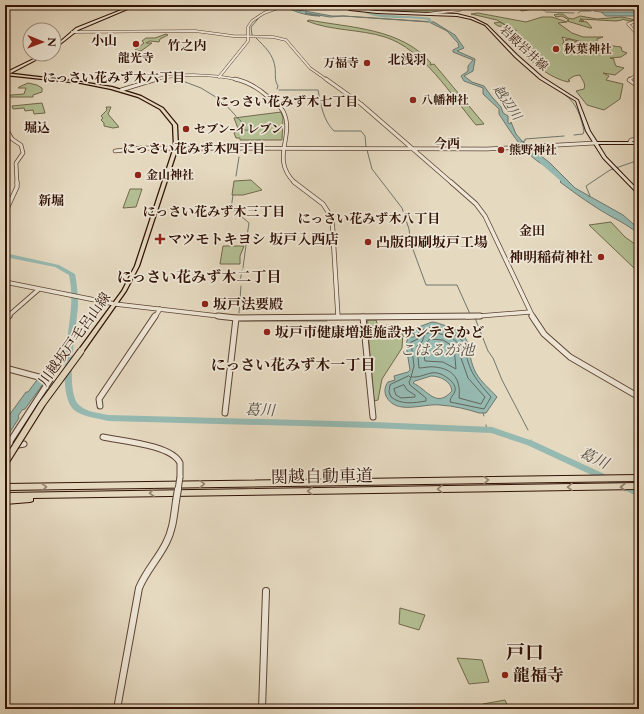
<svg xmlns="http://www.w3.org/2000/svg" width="644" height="714" font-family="Cardo,'Noto Serif JP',serif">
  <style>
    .green { fill: #b3bf93; stroke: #72684c }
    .water { fill: #96bab2; stroke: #6e776d; fill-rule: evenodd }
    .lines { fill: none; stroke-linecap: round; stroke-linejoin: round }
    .shore { stroke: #64665c; stroke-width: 1 }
    .stream { stroke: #6e776d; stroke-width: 1 }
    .river { fill: #96bab2; fill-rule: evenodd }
    .tertiary-far4-casing { stroke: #5e4434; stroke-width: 3 }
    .tertiary-far3-casing { stroke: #5e4434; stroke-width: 4.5 }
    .tertiary-far2-casing { stroke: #5e4434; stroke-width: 5 }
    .tertiary-far1-casing { stroke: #5e4434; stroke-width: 7 }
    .tertiary-casing { stroke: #5e4434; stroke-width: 8 }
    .secondary-casing { stroke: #311205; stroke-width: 2 }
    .primary-casing { stroke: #311205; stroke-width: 2.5 }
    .motorway-casing { stroke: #311205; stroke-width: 2 }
    .tertiary-far4 { stroke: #eee6d6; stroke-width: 2 }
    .tertiary-far3 { stroke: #eee6d6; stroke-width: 3 }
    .tertiary-far2 { stroke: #eee6d6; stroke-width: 3.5 }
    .tertiary-far1 { stroke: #eee6d6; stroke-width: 5 }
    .tertiary { stroke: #eee6d6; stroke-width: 6 }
    .secondary { fill: #eee6d6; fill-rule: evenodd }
    .primary { fill: #e5d9c0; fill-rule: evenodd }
    .motorway { fill: #e5d9c0; fill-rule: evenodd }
    .tertiary-bridge-far1-casing { stroke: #5e4434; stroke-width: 7; stroke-linecap: butt }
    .tertiary-bridge-casing { stroke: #5e4434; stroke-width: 8; stroke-linecap: butt }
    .primary-bridge-casing { stroke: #311205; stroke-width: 8; stroke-linecap: butt }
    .tertiary-bridge-far1 { stroke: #eee6d6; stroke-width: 5 }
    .tertiary-bridge { stroke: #eee6d6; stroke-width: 6 }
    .primary-bridge { stroke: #e5d9c0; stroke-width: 6 }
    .oneway { stroke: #947f6c }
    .poi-dot { fill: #8f2418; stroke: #eee6d6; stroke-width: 1.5 }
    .labels { text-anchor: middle; stroke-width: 3.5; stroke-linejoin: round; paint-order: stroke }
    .far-street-label { font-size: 12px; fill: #311205; stroke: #eee6d6 }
    .far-poi-label { font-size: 12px; font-weight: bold; fill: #311205; stroke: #eee6d6; text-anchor: start }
    .far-quarter-label { font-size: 13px; font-weight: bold; fill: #311205; stroke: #eee6d6 }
    .far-neighbourhood-label { font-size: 13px; font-weight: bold; fill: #311205; stroke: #eee6d6 }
    .far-water-label { font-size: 13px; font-style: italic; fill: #544d42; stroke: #eee6d6 }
    .poi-label { font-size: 14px; font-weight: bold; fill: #311205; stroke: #eee6d6; text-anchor: start }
    .street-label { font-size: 14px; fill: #311205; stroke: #eee6d6 }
    .neighbourhood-label { font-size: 15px; font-weight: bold; fill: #311205; stroke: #eee6d6 }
    .water-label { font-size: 15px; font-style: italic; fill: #544d42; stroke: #eee6d6 }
    .near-street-label { font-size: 17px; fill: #311205; stroke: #eee6d6 }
    .near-poi-label { font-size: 17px; font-weight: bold; fill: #311205; stroke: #eee6d6; text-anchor: start }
    .near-quarter-label { font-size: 19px; font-weight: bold; fill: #311205; stroke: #eee6d6 }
  </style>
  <rect width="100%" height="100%" fill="#e5d9c0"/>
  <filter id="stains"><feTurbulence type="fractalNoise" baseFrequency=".005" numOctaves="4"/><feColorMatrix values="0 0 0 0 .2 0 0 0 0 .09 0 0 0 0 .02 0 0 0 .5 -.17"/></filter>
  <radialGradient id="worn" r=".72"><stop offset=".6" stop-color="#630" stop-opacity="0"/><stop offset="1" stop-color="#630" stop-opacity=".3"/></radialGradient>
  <g class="green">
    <path d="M415,5L424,8L427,5L435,7L434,6L443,8L441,10L442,11C431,13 389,14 381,7C391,10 401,6 412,8Z"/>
    <path d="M476,5H526L538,7H534L533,9L522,11L517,8L475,6Z"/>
    <path d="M478,13L526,22L542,17H552L567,22L558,23L572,33L583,37H603L597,39V43L591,44L562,37L564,42L562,44L569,42L565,40L569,39L577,42L567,45L562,44L567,47L575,46L579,47L572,49L570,52C577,55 584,49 591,46C599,44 613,46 621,47L622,51L627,53L621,57L610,58L614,59V61L616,66L624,68L615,75L603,73L609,76L606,80L623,84L620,99L604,110L587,105L576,91L584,89C586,83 582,80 580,75L574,76L568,80L570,81L568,82C553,79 533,65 524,53C522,50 516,48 514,45C511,43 510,40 508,38L514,36V35L503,34L515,33L517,31L509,26L510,27L498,26L494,23L500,22L507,26L497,20L471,14Z"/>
    <path d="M558,14H563L568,18L573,19L580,16L597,19L622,17L636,20L629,21L622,19V20L616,21L580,19L584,21H579L587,22L592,28H590L567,21L569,20L562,16L556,17L554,15Z"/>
    <path d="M309,20C351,28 401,28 431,63L430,65L434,64L484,124L476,125C451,95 423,49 385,37C360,29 331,31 307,21Z"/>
    <path d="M166,34L168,35L160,39L159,42L150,41L146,43H152L141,51L135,50L144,43L142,41L146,38H155Z"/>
    <path d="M28,83L37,85L42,88V92L33,95V97H9L11,95L24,94L26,88H18L19,87Z"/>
    <path d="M42,103L45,113L34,114L33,110L25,111L24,108L13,109L12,106Z"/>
    <path d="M106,107H111L108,114L119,127L113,128L104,126V123L101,120L103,118L101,116L107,110Z"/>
    <path d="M281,112L283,118L282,140H240V138H236L234,133L239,131L234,118Z"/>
    <path d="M251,180L262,190L243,195H232L234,181Z"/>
    <path d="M130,189H142L136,207L123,208Z"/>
    <path d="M611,222L625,237L639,247V268H634L589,225Z"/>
    <path d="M223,246H244L240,256V264H220Z"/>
    <path d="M369,320H376L378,326L392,325L403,331L402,348L382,379L378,400L374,401L367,321Z"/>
    <path d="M400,608L425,615L419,630L399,624Z"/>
    <path d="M457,658L482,660L489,682L469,684Z"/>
    <path d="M505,700L509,709H487L483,704Z"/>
  </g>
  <g class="water">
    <path d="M290,5L307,10L295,6V9H293L301,11L299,10L332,16H344L434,22L455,35L464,48L457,51L475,59L473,71L464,76L472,82L484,86L492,97L501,107L503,113L508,116V123L510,124L511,122L516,134L522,141L550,163L575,188L623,215L639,229V234C630,227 622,222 612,217C594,207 576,194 560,182L561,181L553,169C529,162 512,134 499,114V109L483,94V88L464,81L461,76L468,71V66L473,60L453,52V50L459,47L458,43L447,31L429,22L343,16L330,17L305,13L320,16C310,16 297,13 288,8H291Z"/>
    <path d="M601,12H636L639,16H606Z"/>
    <path d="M432,322C437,322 442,325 447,326C477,336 464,351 476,373C481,382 490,389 497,397L486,413H479C467,409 454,406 440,405C423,403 396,416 386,396C384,391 385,386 388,382L395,380L394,376L408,372L410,370L406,345L408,337H414L415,335L412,333L416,328ZM431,376C440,376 451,381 452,391C436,409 428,390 413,383L415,381Z"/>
    <path d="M37,380L43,382V384L25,409L22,410L18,416L19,418L8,435L5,436V421L26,392H28Z"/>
  </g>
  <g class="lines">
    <g class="shore">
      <path d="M434,327L454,334L464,342C468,370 473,376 491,397L484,409L450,402C450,397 454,395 455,391C456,386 453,383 450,380C432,365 428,378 411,377L414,366L411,342L418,339L419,331Z"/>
      <path d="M435,332L452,338L459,344L461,358L468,378L485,397L481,404L459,398C461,380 454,369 435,367C430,366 424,368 419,368L417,346L422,342L425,334Z"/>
      <path d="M430,339L443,340L454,347L456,369L443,362L425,361L423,349Z"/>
      <path d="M409,376L411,378L409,382L410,385L426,398V401C414,403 401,405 391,397L389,392L390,385Z"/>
      <path d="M404,385L407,390L415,395V397L401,398L396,395L394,389Z"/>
    </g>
    <g class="stream">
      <path d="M486,5L521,7"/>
      <path d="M533,8H540L545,11"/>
      <path d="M594,11L601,12"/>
      <path d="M546,12L574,13"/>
      <path d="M578,13L581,11H591"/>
      <path d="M479,22L488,28L514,56"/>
      <path d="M254,36L252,35L251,27L258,19"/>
      <path d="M256,38C265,47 273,54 275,67C276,74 274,80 278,86L277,89"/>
      <path d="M516,58L536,76"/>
      <path d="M180,78V80L201,88L219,99"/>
      <path d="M549,84C572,98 578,104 584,131L583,134L574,135"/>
      <path d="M279,90H318C321,105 323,120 334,131H361L365,136L366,147"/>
      <path d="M222,101L236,116"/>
      <path d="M634,107L639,112"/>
      <path d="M236,117L241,121L242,130H244"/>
      <path d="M245,130H248"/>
      <path d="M521,142L525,141V139L564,136"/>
      <path d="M367,150L372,169L402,208L409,229L411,244L426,285H457L470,314"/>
      <path d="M236,176L239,157"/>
      <path d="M589,197L590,196L586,186L610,170L639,160"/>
      <path d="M231,209L233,195"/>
      <path d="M233,209L249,223L246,243"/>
      <path d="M243,268L246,245"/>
      <path d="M240,282L242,270"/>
      <path d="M239,313L241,286"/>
      <path d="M475,318L488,351L493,358L502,380L528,430"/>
      <path d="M241,321H327"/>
      <path d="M371,331L384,338L394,335L408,337"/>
      <path d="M483,413L484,416"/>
      <path d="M486,425L487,430"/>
      <path d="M530,443L531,440"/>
    </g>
    <g class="river">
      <path d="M362,5H366L363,9L367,12L374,14L422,17L430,18L432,22L429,23L428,20L422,19C403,17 377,21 360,10Z"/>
      <path d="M540,161H544L567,181V183H563L540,163Z"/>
      <path d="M5,253L59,265L75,274C77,284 78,294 78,305C77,326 64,391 79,405C86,412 99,413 108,415L373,422L492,427L533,441L639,490V497L527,445L491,433L373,428L108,421C98,418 81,417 73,409C56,390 70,330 71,306C72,295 71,285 69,275L55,267L5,257Z"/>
    </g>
    <defs>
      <g id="tertiary-far4">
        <path d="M427,14L460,10"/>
        <path d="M639,20L628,24L639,36"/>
        <path d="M72,32L195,31L233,36L273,37L286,40L310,68L327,80"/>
        <path d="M219,77L248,41V27L252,21L264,13L286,5"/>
        <path d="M153,80C180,73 212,74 239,80"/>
        <path d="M629,80L639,73"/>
      </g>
      <g id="tertiary-far3">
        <path d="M235,79C248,82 257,87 267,96C273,100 279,105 283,111C296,136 269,158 295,183"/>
        <path d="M326,79L361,104L452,183"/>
        <path d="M630,79L629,80L639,87"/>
        <path d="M121,90L157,79"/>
        <path d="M5,127L12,139L21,145L23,153L16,163L17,183"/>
        <path d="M630,142L631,140L639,139"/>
        <path d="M115,151L141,148L487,149L595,143"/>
      </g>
      <g id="tertiary-far2">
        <path d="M294,182L323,204L332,218L338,317"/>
        <path d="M451,182L476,204L485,216L533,317"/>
        <path d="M5,213L17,187V182"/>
        <path d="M5,282L115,304L227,317"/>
        <path d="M7,317L38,290"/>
        <path d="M155,317L160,309"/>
        <path d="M467,317L530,312"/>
      </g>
      <g id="tertiary-far1">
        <path d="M218,316L236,318L480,316"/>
        <path d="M532,316L544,334L570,357L639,397"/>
        <path d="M363,317L373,417"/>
        <path d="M5,319L9,316"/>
        <path d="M5,368L50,380L9,443L13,446L24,444"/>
        <path d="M100,406L99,399L155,316"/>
        <path d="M225,413L236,318"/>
        <path d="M103,437C122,441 172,445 180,463V477"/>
      </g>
      <g id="tertiary">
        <path d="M117,709L139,588C146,571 158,559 166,543C173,530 174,515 176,501"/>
        <path d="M262,709L266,591"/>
      </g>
      <g id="secondary">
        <path d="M134,5H137L78,30L54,49V47L76,28Z"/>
        <path d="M340,5H343L350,8L377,11L457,14L473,18L487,25L517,55L542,77L578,100L590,131L597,142H639V144H598L606,157L639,191V194H638L603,158L586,131L576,101L540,79L515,57L485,25L471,19L457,16L377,13L350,10Z"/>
        <path d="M44,54H47L7,75H5V73Z"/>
      </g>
      <path id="primary" d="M5,73L81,82L112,87L141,96L163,108L177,125L178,147L139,266L126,291L83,352H79L78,351L122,291L135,266L174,147L173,125L160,109L138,97L111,89L81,83L5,75Z"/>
      <g id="motorway">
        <path d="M639,475V481L5,490V484Z"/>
        <path d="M639,483V489L33,498V501L30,502L5,504V493Z"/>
      </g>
    </defs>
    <use href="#tertiary-far4" class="tertiary-far4-casing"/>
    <use href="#tertiary-far3" class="tertiary-far3-casing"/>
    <use href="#tertiary-far2" class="tertiary-far2-casing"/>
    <use href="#tertiary-far1" class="tertiary-far1-casing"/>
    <use href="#tertiary" class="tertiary-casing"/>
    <use href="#secondary" class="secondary-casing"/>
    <use href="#primary" class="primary-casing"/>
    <use href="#motorway" class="motorway-casing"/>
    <use href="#tertiary-far4" class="tertiary-far4"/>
    <use href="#tertiary-far3" class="tertiary-far3"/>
    <use href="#tertiary-far2" class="tertiary-far2"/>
    <use href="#tertiary-far1" class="tertiary-far1"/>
    <use href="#tertiary" class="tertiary"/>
    <use href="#secondary" class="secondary"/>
    <use href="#primary" class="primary"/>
    <use href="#motorway" class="motorway"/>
    <defs>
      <path id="tertiary-bridge-far1" d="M178,490L180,477"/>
      <path id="tertiary-bridge" d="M176,501L178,489"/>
      <path id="primary-bridge" d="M5,463L42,404L81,351"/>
    </defs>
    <use href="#tertiary-bridge-far1" class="tertiary-bridge-far1-casing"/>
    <use href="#tertiary-bridge" class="tertiary-bridge-casing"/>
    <use href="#primary-bridge" class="primary-bridge-casing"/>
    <use href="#tertiary-bridge-far1" class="tertiary-bridge-far1"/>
    <use href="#tertiary-bridge" class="tertiary-bridge"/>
    <use href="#primary-bridge" class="primary-bridge"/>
  </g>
  <defs><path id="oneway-chevron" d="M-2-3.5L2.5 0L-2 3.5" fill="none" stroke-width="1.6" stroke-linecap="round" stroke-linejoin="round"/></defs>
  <g class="oneway">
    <use href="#oneway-chevron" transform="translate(486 480) rotate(-1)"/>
    <use href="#oneway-chevron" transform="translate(202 484) rotate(-1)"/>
    <use href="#oneway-chevron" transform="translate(44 487) rotate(-1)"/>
    <use href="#oneway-chevron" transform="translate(570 487) rotate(179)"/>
    <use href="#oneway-chevron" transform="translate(623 487) rotate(180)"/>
    <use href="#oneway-chevron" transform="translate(440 489) rotate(179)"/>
    <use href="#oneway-chevron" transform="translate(310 491) rotate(179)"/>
    <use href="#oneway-chevron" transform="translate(152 493) rotate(179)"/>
  </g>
  <g class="poi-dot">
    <circle cx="136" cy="44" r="4"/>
    <circle cx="556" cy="49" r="4"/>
    <circle cx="367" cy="63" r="4"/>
    <circle cx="413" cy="100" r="4"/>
    <circle cx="186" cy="129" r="4"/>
    <circle cx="501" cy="150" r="4"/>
    <circle cx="138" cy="175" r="4"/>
    <path d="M158 233h4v4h4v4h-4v4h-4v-4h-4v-4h4z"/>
    <circle cx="368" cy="242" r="4"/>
    <circle cx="601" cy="257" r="4"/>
    <circle cx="205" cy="304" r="4"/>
    <circle cx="267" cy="332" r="4"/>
    <circle cx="505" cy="675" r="4"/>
  </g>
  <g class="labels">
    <g class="far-street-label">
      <text transform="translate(524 48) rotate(43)" y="4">岩殿岩井線</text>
    </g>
    <g class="far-poi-label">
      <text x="564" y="53">秋葉神社</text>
      <text x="136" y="62" text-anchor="middle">龍光寺</text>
      <text x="359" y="67" text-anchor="end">万福寺</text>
      <text x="421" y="104">八幡神社</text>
      <text x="194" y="133">セブン-イレブン</text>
      <text x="509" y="154">熊野神社</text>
      <text x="146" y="179">金山神社</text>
    </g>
    <g class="far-quarter-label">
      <text x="104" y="45">小山</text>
      <text x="187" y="50">竹之内</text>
      <text x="407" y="64">北浅羽</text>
      <text x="37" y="132">堀込</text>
      <text x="447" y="148">今西</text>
      <text x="51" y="205">新堀</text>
      <text x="532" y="235">金田</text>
    </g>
    <g class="far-neighbourhood-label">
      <text x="114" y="82">にっさい花みず木六丁目</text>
      <text x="287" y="106">にっさい花みず木七丁目</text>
      <text x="194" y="153">にっさい花みず木四丁目</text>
      <text x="214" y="216">にっさい花みず木三丁目</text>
      <text x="369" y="223">にっさい花みず木八丁目</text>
    </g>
    <g class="far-water-label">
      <text transform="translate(508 102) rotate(56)" y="5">越辺川</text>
    </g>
    <g class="poi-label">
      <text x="168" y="244">マツモトキヨシ 坂戸入西店</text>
      <text x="376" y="247">凸版印刷坂戸工場</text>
      <text x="593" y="262" text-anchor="end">神明稲荷神社</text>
      <text x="213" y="309">坂戸法要殿</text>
      <text x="275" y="337">坂戸市健康増進施設サンテさかど</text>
    </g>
    <g class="street-label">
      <text transform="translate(74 339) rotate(-54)" y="5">川越坂戸毛呂山線</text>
    </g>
    <g class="neighbourhood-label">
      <text x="199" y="282">にっさい花みず木二丁目</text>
      <text x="293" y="370">にっさい花みず木一丁目</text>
    </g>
    <g class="water-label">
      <text x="437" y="355">こはるが池</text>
      <text transform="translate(260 410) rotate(2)" y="5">葛川</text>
      <text transform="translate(594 458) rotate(25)" y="5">葛川</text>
    </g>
    <g class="near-street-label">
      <text transform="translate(322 476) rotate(-1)" y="6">関越自動車道</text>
    </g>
    <g class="near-poi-label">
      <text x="513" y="681">龍福寺</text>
    </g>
    <g class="near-quarter-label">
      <text x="525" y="659">戸口</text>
    </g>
  </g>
  <rect width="644" height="714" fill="none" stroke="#e5d9c0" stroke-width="20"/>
  <rect x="6" y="6" width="632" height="702" fill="none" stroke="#311205" stroke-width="2"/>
  <rect x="10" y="10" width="624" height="694" fill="none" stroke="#311205"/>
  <g transform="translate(42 42) rotate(91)"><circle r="19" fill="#eee6d6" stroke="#a29182"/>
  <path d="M0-3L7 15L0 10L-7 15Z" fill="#8f2418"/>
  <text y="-6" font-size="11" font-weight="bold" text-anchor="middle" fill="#311205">N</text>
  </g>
  <rect width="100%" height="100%" filter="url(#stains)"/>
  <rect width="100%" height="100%" fill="url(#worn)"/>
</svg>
